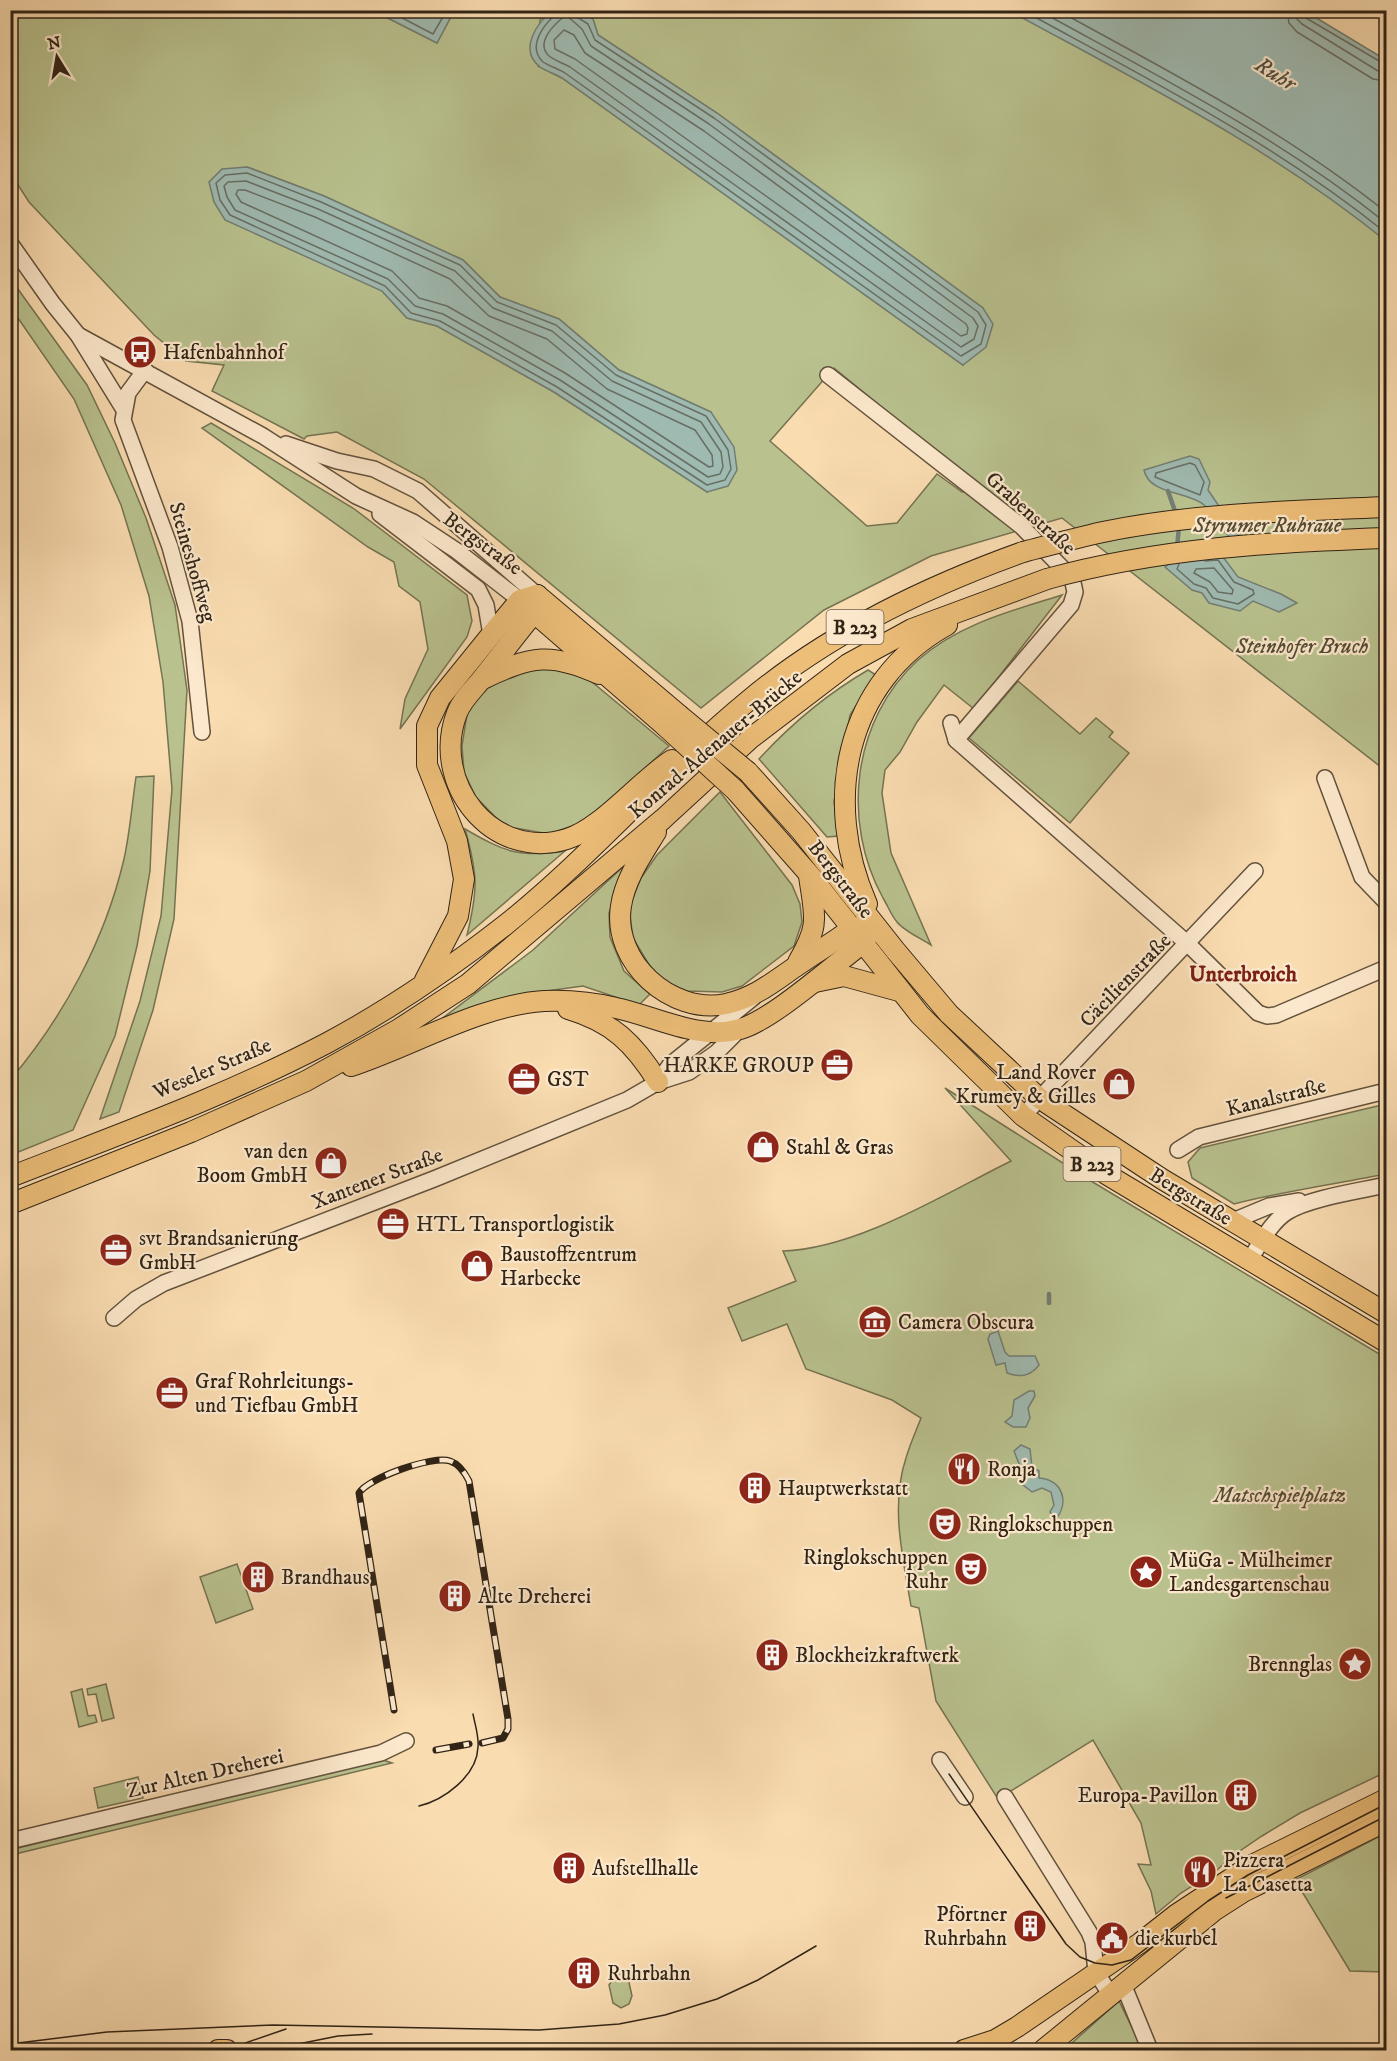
<svg xmlns="http://www.w3.org/2000/svg" width="1397" height="2061" font-family="'IM FELL DW Pica',serif">
  <style>
    .green { fill: #b9c28f; stroke: #757352; stroke-width: 1.5; fill-rule: evenodd }
    .water { fill: #9fbab1; stroke: #737e73; stroke-width: 1.5 }
    .lines { fill: none; stroke-linecap: round; stroke-linejoin: round }
    .shore { stroke: #686f64; stroke-width: 1.5 }
    .stream { stroke: #737e73; stroke-width: 4.5 }
    .minor-casing { stroke: #63523d; stroke-width: 18 }
    .major-casing { stroke: #312416; stroke-width: 22 }
    .minor { stroke: #fce8cc; stroke-width: 15 }
    .major { stroke: #edbe78; stroke-width: 20 }
    .tram { stroke: #312416; stroke-width: 1.5 }
    .rail-casing { stroke: #312416; stroke-width: 7 }
    .rail { stroke: #fce8cc; stroke-width: 4.5; stroke-dasharray: 14; stroke-linecap: butt }
    .major-bridge-casing { stroke: #312416; stroke-width: 22; stroke-linecap: butt }
    .major-bridge { stroke: #edbe78; stroke-width: 20 }
    .labels { text-anchor: middle; stroke-width: 4.5; stroke-linejoin: round; paint-order: stroke }
    .shield { fill: #fce8cc; stroke: #6e5f4d; stroke-width: 1.5 }
    .shield-label { font-size: 20px; font-weight: bold; fill: #312416 }
    .poi-label { font-size: 21px; fill: #312416; stroke: #fce8cc; text-anchor: start }
    .street-label { font-size: 21px; fill: #312416; stroke: #fce8cc }
    .park-label { font-size: 21px; font-style: italic; fill: #534c34; stroke: #fce8cc }
    .water-label { font-size: 22px; font-style: italic; fill: #525144; stroke: #fce8cc }
    .neighbourhood-label { font-size: 22px; font-weight: bold; fill: #7a1f14; stroke: #fce8cc }
  </style>
  <rect width="100%" height="100%" fill="#fadcb1"/>
  <filter id="stains"><feTurbulence type="fractalNoise" baseFrequency=".00333" numOctaves="4"/><feColorMatrix values="0 0 0 0 .2 0 0 0 0 .09 0 0 0 0 .02 0 0 0 .5 -.17"/></filter>
  <radialGradient id="worn" r=".72"><stop offset=".6" stop-color="#630" stop-opacity="0"/><stop offset="1" stop-color="#630" stop-opacity=".3"/></radialGradient>
  <g class="green">
    <path d="M10,11H374L437,43L454,11H553L540,20L538,66L562,78L963,365L983,308L717,113L598,35L593,19L576,11H1154L1386,148V771L1062,518L931,556L824,610L701,708L424,479L337,432L307,436L304,439L212,391L224,365L186,361L154,335L29,202L11,174ZM247,167L324,196L463,260L500,297L559,319L619,370L711,412L707,492L554,392L437,326L407,318L382,291ZM834,368L982,489V490L962,492L937,474L897,523L867,526L770,441Z"/>
    <path d="M10,278L87,385L115,443L146,518L175,605L187,690L174,919L153,1010L119,1112L100,1119L140,1001L161,916L172,789L163,682L149,596L121,505L74,399L11,308Z"/>
    <path d="M211,423L353,508L467,595L472,621L467,637L400,729L405,699L428,649L420,602L399,586L394,562L368,547L202,428Z"/>
    <path d="M1062,595L974,709L944,685L917,722L900,752L885,770L882,793L891,853L931,945C920,938 904,931 897,922C891,915 888,906 883,898C841,822 852,720 918,660C959,624 1011,611 1062,595Z"/>
    <path d="M541,666L580,672L669,746L589,820L549,834L504,826L476,797L464,772L462,746L467,714L483,689L509,674Z"/>
    <path d="M868,670L876,675L850,715L834,802L839,836L827,837L759,759C792,723 827,694 868,670Z"/>
    <path d="M1018,681L1080,734L1096,718L1113,732L1109,737L1129,753L1070,823L969,738Z"/>
    <path d="M154,776L150,871L137,946L115,1036L73,1130L11,1155V1079C64,1016 105,940 124,859C130,832 132,804 136,777Z"/>
    <path d="M720,792L792,885L800,904L802,922L794,946L742,986L722,992L686,991L657,978L633,938L629,908L641,878L657,855Z"/>
    <path d="M465,829C505,852 519,858 565,851L467,935C478,890 478,875 465,829Z"/>
    <path d="M624,866L609,913L610,937L624,971L650,994L639,1005L583,986L517,995L436,1023L533,950Z"/>
    <path d="M945,1088L1091,1181L1386,1358V1772L1300,1813L1262,1836L1231,1857L1216,1871L1181,1893L1156,1914L1151,1891L1138,1864L1151,1865L1141,1823L1093,1740L998,1799L936,1701L919,1608L911,1606C903,1558 890,1506 906,1458C910,1444 916,1431 921,1418L892,1400L806,1369L787,1324L742,1341L728,1308L796,1281L783,1251C857,1249 946,1193 1011,1161Z"/>
    <path d="M1386,1104V1174C1335,1184 1284,1191 1234,1204L1192,1178L1188,1162L1200,1148Z"/>
    <path d="M237,1564L253,1609L216,1623L200,1577Z"/>
    <path d="M106,1684L114,1718L102,1721L96,1694L88,1695L87,1689Z"/>
    <path d="M82,1689L88,1716L95,1715L97,1722L79,1727L71,1692Z"/>
    <path d="M380,1759L392,1763L11,1855L10,1850Z"/>
    <path d="M138,1777L143,1798L98,1808L94,1788Z"/>
    <path d="M1386,1833V1972L1350,1971L1295,1880Z"/>
    <path d="M620,1974L628,1978L632,1996L629,2004L621,2008L613,2003L609,1985L615,1976Z"/>
    <path d="M1119,2001L1143,2050H1064Z"/>
  </g>
  <g class="water">
    <path d="M374,11H454L437,43Z"/>
    <path d="M553,11H576L593,19L598,35L717,113L983,308L993,324L986,347L963,365L562,78C555,74 546,71 540,67C518,50 537,22 553,11Z"/>
    <path d="M1010,11H1305L1386,60V241C1270,147 1140,82 1010,11Z"/>
    <path d="M247,167L324,196L463,260L500,297L559,319L619,370L711,412L734,447L737,470L728,486L707,492L554,392L437,326L407,318L382,291L225,220L214,202L209,182L222,169Z"/>
    <path d="M1190,456L1199,459L1210,482L1208,490L1247,547C1217,535 1224,521 1204,505C1188,491 1149,495 1144,470Z"/>
    <path d="M1220,553L1238,577L1281,594L1297,603L1279,612L1253,601L1240,611L1209,603L1202,593L1192,590L1165,567L1177,558Z"/>
    <path d="M998,1331L1005,1352L1009,1356H1035L1039,1365C1031,1376 1021,1378 1007,1373L1005,1363L996,1365L988,1339L990,1334Z"/>
    <path d="M1029,1391H1034L1035,1396L1028,1408L1030,1418L1026,1427H1013L1005,1422L1012,1416L1014,1400Z"/>
    <path d="M1021,1445L1030,1449L1032,1467L1039,1471V1478C1063,1480 1070,1503 1055,1520L1050,1512L1054,1505L1051,1492L1042,1488L1032,1492L1022,1484L1021,1469L1014,1451Z"/>
  </g>
  <g class="lines">
    <g class="shore">
      <path d="M387,10L433,34L447,10"/>
      <path d="M556,10L554,16C543,26 527,47 543,62C549,66 559,69 565,73L961,356L981,344L986,325L978,312L714,118L595,40L588,24L577,17L575,10"/>
      <path d="M1022,10C1148,79 1275,143 1386,233"/>
      <path d="M1038,10C1158,76 1279,137 1386,223"/>
      <path d="M1057,10C1170,72 1285,131 1386,212"/>
      <path d="M1287,10L1289,23L1297,32L1373,79L1386,81"/>
      <path d="M1296,10L1297,19L1302,24L1378,71L1386,72"/>
      <path d="M1303,10L1306,18L1386,65"/>
      <path d="M566,15L582,29L591,46L709,124L973,318L978,326L974,339L961,347L570,67C563,63 553,60 548,55C535,41 557,22 566,15Z"/>
      <path d="M564,30L574,35L585,53L704,131L966,324L968,328L967,334L961,336L575,59L555,49L554,40Z"/>
      <path d="M247,173L321,202L460,265L497,302L556,325L616,375L706,416L728,450L731,469L725,480L707,485L557,387L440,321L411,313L385,286L230,215L220,200L216,183L225,175Z"/>
      <path d="M246,181L318,209L455,271L493,308L552,331L612,381L701,422L721,452L723,467L720,474L708,477L560,380L443,314L415,306L388,279L235,210L227,197L224,186L228,182Z"/>
      <path d="M238,190H245L315,217L450,279L489,316L547,339L607,389L695,430L712,455L713,466L709,467L565,373L447,306L419,298L392,271L241,202L236,194Z"/>
      <path d="M1190,463L1195,465L1204,482L1200,495L1155,477L1156,473Z"/>
      <path d="M1179,564L1177,569L1194,584L1206,588L1213,598L1238,604L1254,594L1253,590L1234,582L1218,560L1205,561"/>
      <path d="M1214,568L1233,590L1232,594L1218,592L1210,582L1194,573L1196,569Z"/>
    </g>
    <g class="stream">
      <path d="M1168,491L1176,514"/>
      <path d="M1177,549L1179,525"/>
      <path d="M1049,1303V1294"/>
    </g>
    <defs>
      <g id="minor">
        <path d="M10,243L53,304L78,335L123,408"/>
        <path d="M78,335L263,436L356,496L413,522L457,551L520,600"/>
        <path d="M145,370L128,393L123,420L170,547L190,621L202,732"/>
        <path d="M828,375L1021,526L1072,578L1075,592L1071,605L956,740"/>
        <path d="M286,444L337,461L374,469L418,491L537,595"/>
        <path d="M380,514L478,589L486,605L491,635"/>
        <path d="M951,723L956,740L1188,944L1258,1013L1267,1016L1276,1015L1386,968"/>
        <path d="M1325,778L1362,877L1386,902"/>
        <path d="M658,1082L670,1065L754,997"/>
        <path d="M1023,1116L1255,871"/>
        <path d="M1178,1150L1199,1137L1386,1091"/>
        <path d="M1233,1221L1269,1206L1299,1201"/>
        <path d="M1250,1259C1260,1244 1271,1222 1287,1212C1309,1198 1360,1191 1386,1185"/>
        <path d="M114,1318L136,1299L164,1283L434,1179L627,1100L658,1082L689,1072L716,1053L740,1029"/>
        <path d="M940,1760L965,1797"/>
        <path d="M1005,1797L1089,1932L1093,1942L1096,1972L1110,1994"/>
        <path d="M10,1841L381,1753L406,1741"/>
        <path d="M1123,1984L1150,2050"/>
      </g>
      <g id="major">
        <path d="M537,595L535,612C516,634 499,658 481,680C472,691 462,700 457,713C430,783 492,862 567,839C602,828 638,782 672,760"/>
        <path d="M537,595L679,715"/>
        <path d="M524,604L665,726"/>
        <path d="M485,678C531,656 551,652 599,674"/>
        <path d="M748,772L801,831L895,950L949,1014L1039,1098L1162,1179L1386,1313"/>
        <path d="M735,790L809,874L920,1015L1023,1116L1106,1174L1386,1342"/>
        <path d="M656,832C642,855 625,879 621,906C612,962 671,1015 726,1004C756,997 773,982 798,965C815,953 834,942 851,929L864,926"/>
        <path d="M867,904C822,802 844,682 947,625"/>
        <path d="M798,962C820,925 815,918 809,876"/>
        <path d="M425,980L458,916L464,879L457,841L427,765V726L440,698L491,635L520,600L537,595"/>
        <path d="M815,982L844,976L899,991"/>
        <path d="M568,1009C612,1022 634,1043 658,1082"/>
        <path d="M351,1066C412,1046 480,1005 544,1001C569,1000 592,1002 616,1008C655,1016 699,1041 740,1029C771,1021 833,965 862,944L868,935"/>
        <path d="M10,1177C117,1135 226,1096 327,1043C389,1010 449,969 504,926C591,857 663,771 748,701C829,633 925,587 1023,552"/>
        <path d="M10,1204L191,1132L306,1081L399,1029L468,984L663,819L751,738L848,664L912,629L1047,579"/>
        <path d="M218,2050H227"/>
        <path d="M964,2050L995,2040L1017,2027L1140,1943L1177,1914L1250,1866L1386,1799"/>
        <path d="M1043,2050L1215,1910L1243,1892L1386,1821"/>
      </g>
    </defs>
    <use href="#minor" class="minor-casing"/>
    <use href="#major" class="major-casing"/>
    <use href="#minor" class="minor"/>
    <use href="#major" class="major"/>
    <g class="tram">
      <path d="M949,1774L1066,1944L1080,1957L1095,1963L1112,1965L1131,1960L1208,1901L1248,1875L1386,1804"/>
      <path d="M419,1806C444,1800 477,1776 478,1747C479,1736 475,1725 473,1714"/>
      <path d="M1226,1898L1386,1816"/>
      <path d="M10,2044L107,2032L273,2025L539,2030L619,2024L665,2015L717,1999L758,1980L816,1946"/>
      <path d="M225,2050L286,2029"/>
      <path d="M268,2050L338,2036L372,2034"/>
    </g>
    <defs>
      <g id="rail">
        <path d="M394,1710L359,1493C368,1478 433,1455 450,1461C459,1464 465,1473 469,1481L508,1719V1729L503,1738L482,1743"/>
        <path d="M436,1750L469,1744"/>
      </g>
    </defs>
    <use href="#rail" class="rail-casing"/>
    <use href="#rail" class="rail"/>
    <defs>
      <g id="major-bridge">
        <path d="M1023,552C1050,545 1076,538 1103,532C1195,513 1293,511 1386,507"/>
        <path d="M1047,579C1159,548 1271,542 1386,538"/>
        <path d="M679,715L748,772"/>
        <path d="M665,726L735,790"/>
      </g>
    </defs>
    <use href="#major-bridge" class="major-bridge-casing"/>
    <use href="#major-bridge" class="major-bridge"/>
  </g>
  <defs>
    <symbol id="bus-disc" viewBox="-11 -11 22 22"><circle r="9.5" fill="#8f2418" stroke="#fce8cc"/><path d="M-5-6H5V4H4V6H2V4H-2V6H-4V4H-5ZM-3.5-4V0h7V-4ZM-3.5 1.2v1.5H-2V1.2ZM2 1.2v1.5H3.5V1.2Z" fill="#fff"/></symbol>
    <symbol id="office-disc" viewBox="-11 -11 22 22"><circle r="9.5" fill="#8f2418" stroke="#fce8cc"/><path d="M-6-3h4V-5.5h4V-3h4V5H-6ZM-1-4.5V-3h2v-1.5ZM-6 0V1H6V0Z" fill="#fff"/></symbol>
    <symbol id="shop-disc" viewBox="-11 -11 22 22"><circle r="9.5" fill="#8f2418" stroke="#fce8cc"/><path d="M-5-2.5h2.3a2.7 3.5 0 0 1 5.4 0H5L5.5 6h-11ZM-1.5-2.5h3a1.5 2.3 0 0 0-3 0Z" fill="#fff"/></symbol>
    <symbol id="museum-disc" viewBox="-11 -11 22 22"><circle r="9.5" fill="#8f2418" stroke="#fce8cc"/><path d="M0-6L6-3V-2H-6V-3ZM-5-1h2V3h-2ZM-1-1h2V3h-2ZM3-1h2V3H3ZM-6 4H6V6H-6Z" fill="#fff"/></symbol>
    <symbol id="restaurant-disc" viewBox="-11 -11 22 22"><circle r="9.5" fill="#8f2418" stroke="#fce8cc"/><path d="M-5-6h1v4h1v-4h1v4h1v-4h1v5L-1.5 .5V6h-2V.5L-5-1ZM5-6V6H3V1.5H1.5Q1.5-4 5-6Z" fill="#fff"/></symbol>
    <symbol id="building-disc" viewBox="-11 -11 22 22"><circle r="9.5" fill="#8f2418" stroke="#fce8cc"/><path d="M-4-6H4V6H1V3H-1V6H-4ZM-2.5-4.3h1.7v1.8h-1.7ZM.8-4.3h1.7v1.8H.8ZM-2.5-1h1.7V.8h-1.7ZM.8-1h1.7V.8H.8Z" fill="#fff"/></symbol>
    <symbol id="theatre-disc" viewBox="-11 -11 22 22"><circle r="9.5" fill="#8f2418" stroke="#fce8cc"/><path d="M-5-5.5Q0-4 5-5.5V0Q5 5 0 6Q-5 5-5 0ZM-3.3-2.5H-1v1.5H-3.3ZM1-2.5H3.3v1.5H1ZM-2.8 1Q0 5.5 2.8 1Z" fill="#fff"/></symbol>
    <symbol id="sight-disc" viewBox="-11 -11 22 22"><circle r="9.5" fill="#8f2418" stroke="#fce8cc"/><path d="M0-6L1.8-2.2L6-1.7L2.9 1.2L3.7 5.4L0 3.3L-3.7 5.4L-2.9 1.2L-6-1.7L-1.8-2.2Z" fill="#fff"/></symbol>
    <symbol id="civic-disc" viewBox="-11 -11 22 22"><circle r="9.5" fill="#8f2418" stroke="#fce8cc"/><path d="M-.6-6.5H3V-4.5H.6V-3L4-1V1h2V6H-6V1h2V-1L-.6-3ZM-1.2 2.5V6h2.4V2.5Z" fill="#fff"/></symbol>
  </defs>
  <g fill-rule="evenodd">
    <use href="#bus-disc" x="121" y="333" width="38" height="38"/>
    <use href="#office-disc" x="818" y="1046" width="38" height="38"/>
    <use href="#office-disc" x="505" y="1060" width="38" height="38"/>
    <use href="#shop-disc" x="1100" y="1065" width="38" height="38"/>
    <use href="#shop-disc" x="744" y="1128" width="38" height="38"/>
    <use href="#shop-disc" x="312" y="1144" width="38" height="38"/>
    <use href="#office-disc" x="374" y="1205" width="38" height="38"/>
    <use href="#office-disc" x="97" y="1231" width="38" height="38"/>
    <use href="#shop-disc" x="458" y="1247" width="38" height="38"/>
    <use href="#museum-disc" x="856" y="1303" width="38" height="38"/>
    <use href="#office-disc" x="153" y="1374" width="38" height="38"/>
    <use href="#restaurant-disc" x="945" y="1450" width="38" height="38"/>
    <use href="#building-disc" x="736" y="1469" width="38" height="38"/>
    <use href="#theatre-disc" x="926" y="1505" width="38" height="38"/>
    <use href="#theatre-disc" x="952" y="1550" width="38" height="38"/>
    <use href="#sight-disc" x="1127" y="1553" width="38" height="38"/>
    <use href="#building-disc" x="239" y="1558" width="38" height="38"/>
    <use href="#building-disc" x="436" y="1577" width="38" height="38"/>
    <use href="#building-disc" x="753" y="1636" width="38" height="38"/>
    <use href="#sight-disc" x="1336" y="1645" width="38" height="38"/>
    <use href="#building-disc" x="1222" y="1776" width="38" height="38"/>
    <use href="#building-disc" x="550" y="1849" width="38" height="38"/>
    <use href="#restaurant-disc" x="1181" y="1853" width="38" height="38"/>
    <use href="#building-disc" x="1011" y="1907" width="38" height="38"/>
    <use href="#civic-disc" x="1093" y="1919" width="38" height="38"/>
    <use href="#building-disc" x="565" y="1954" width="38" height="38"/>
  </g>
  <g class="labels">
    <g class="shield">
      <rect x="826.5" y="610" width="57" height="34" rx="4.5"/>
      <rect x="1063.5" y="1147" width="57" height="34" rx="4.5"/>
    </g>
    <g class="shield-label">
      <text x="855" y="634">B 223</text>
      <text x="1092" y="1171">B 223</text>
    </g>
    <g class="poi-label">
      <text x="163" y="359">Hafenbahnhof</text>
      <text x="814" y="1072" text-anchor="end">HARKE GROUP</text>
      <text x="1096" y="1079" text-anchor="end">Land Rover<tspan x="1096" dy="24">Krumey &amp; Gilles</tspan></text>
      <text x="547" y="1086">GST</text>
      <text x="786" y="1154">Stahl &amp; Gras</text>
      <text x="308" y="1158" text-anchor="end">van den<tspan x="308" dy="24">Boom GmbH</tspan></text>
      <text x="416" y="1231">HTL Transportlogistik</text>
      <text x="139" y="1245">svt Brandsanierung<tspan x="139" dy="24">GmbH</tspan></text>
      <text x="500" y="1261">Baustoffzentrum<tspan x="500" dy="24">Harbecke</tspan></text>
      <text x="898" y="1329">Camera Obscura</text>
      <text x="195" y="1388">Graf Rohrleitungs-<tspan x="195" dy="24">und Tiefbau GmbH</tspan></text>
      <text x="987" y="1476">Ronja</text>
      <text x="778" y="1495">Hauptwerkstatt</text>
      <text x="968" y="1531">Ringlokschuppen</text>
      <text x="948" y="1564" text-anchor="end">Ringlokschuppen<tspan x="948" dy="24">Ruhr</tspan></text>
      <text x="1169" y="1567">MüGa - Mülheimer<tspan x="1169" dy="24">Landesgartenschau</tspan></text>
      <text x="281" y="1584">Brandhaus</text>
      <text x="478" y="1603">Alte Dreherei</text>
      <text x="795" y="1662">Blockheizkraftwerk</text>
      <text x="1332" y="1671" text-anchor="end">Brennglas</text>
      <text x="1218" y="1802" text-anchor="end">Europa-Pavillon</text>
      <text x="1223" y="1867">Pizzera<tspan x="1223" dy="24">La Casetta</tspan></text>
      <text x="592" y="1875">Aufstellhalle</text>
      <text x="1007" y="1921" text-anchor="end">Pförtner<tspan x="1007" dy="24">Ruhrbahn</tspan></text>
      <text x="1135" y="1945">die kurbel</text>
      <text x="607" y="1980">Ruhrbahn</text>
    </g>
    <g class="street-label">
      <text transform="translate(1031 513) rotate(42)" y="7">Grabenstraße</text>
      <text transform="translate(483 543) rotate(36)" y="7">Bergstraße</text>
      <text transform="translate(193 562) rotate(74)" y="7">Steineshoffweg</text>
      <text transform="translate(715 744) rotate(-40)" y="7">Konrad-Adenauer-Brücke</text>
      <text transform="translate(841 879) rotate(52)" y="7">Bergstraße</text>
      <text transform="translate(1125 980) rotate(-46)" y="7">Cäcilienstraße</text>
      <text transform="translate(212 1068) rotate(-23)" y="7">Weseler Straße</text>
      <text transform="translate(1276 1097) rotate(-14)" y="7">Kanalstraße</text>
      <text transform="translate(377 1178) rotate(-21)" y="7">Xantener Straße</text>
      <text transform="translate(1191 1196) rotate(31)" y="7">Bergstraße</text>
      <text transform="translate(205 1773) rotate(-13)" y="7">Zur Alten Dreherei</text>
    </g>
    <g class="park-label">
      <text x="1267" y="532">Styrumer Ruhraue</text>
      <text x="1302" y="653">Steinhofer Bruch</text>
      <text x="1280" y="1502">Matschspielplatz</text>
    </g>
    <g class="water-label">
      <text transform="translate(1276 73) rotate(32)" y="8">Ruhr</text>
    </g>
    <g class="neighbourhood-label">
      <text x="1243" y="981">Unterbroich</text>
    </g>
  </g>
  <rect width="1397" height="2061" fill="none" stroke="#fadcb1" stroke-width="36"/>
  <rect x="12" y="12" width="1373" height="2037" fill="none" stroke="#312416" stroke-width="3"/>
  <rect x="18" y="18" width="1361" height="2025" fill="none" stroke="#312416" stroke-width="1.5"/>
  <g transform="translate(57 57) rotate(349)" stroke="#fce8cc" stroke-width="4.5" paint-order="stroke">
  <path d="M0-4.5L10 22L0 15L-10 22Z" fill="#312416"/>
  <text y="-9" font-size="16" font-weight="bold" text-anchor="middle" fill="#312416">N</text>
  </g>
  <rect width="100%" height="100%" filter="url(#stains)"/>
  <rect width="100%" height="100%" fill="url(#worn)"/>
</svg>
